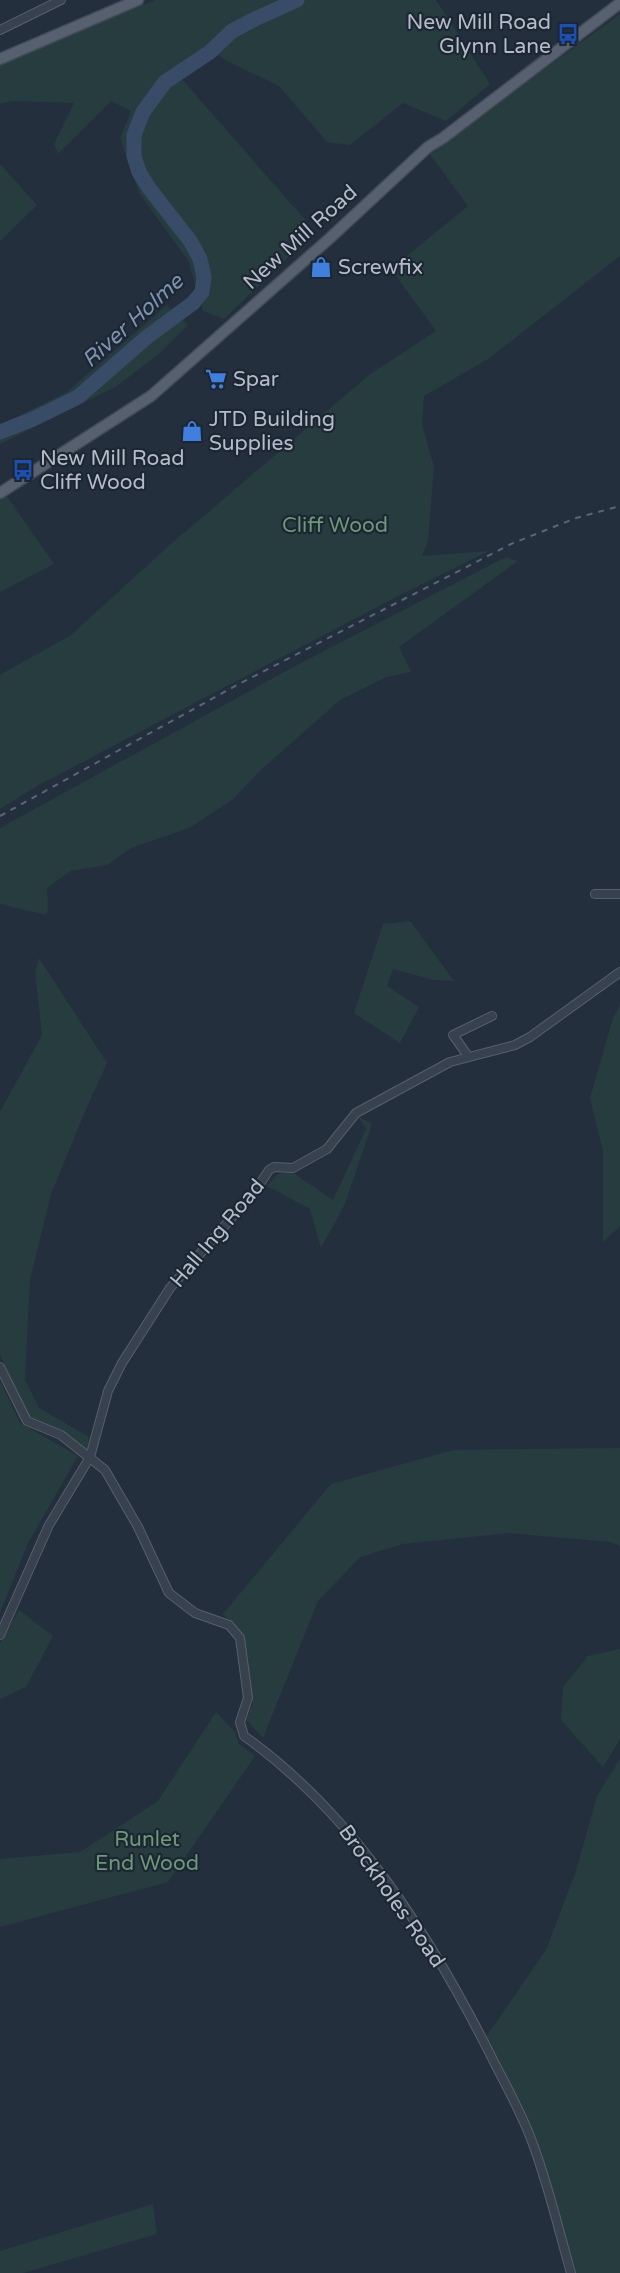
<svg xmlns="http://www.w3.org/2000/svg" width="620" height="2273" font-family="'Varela Round',sans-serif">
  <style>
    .green { fill: #263c3f }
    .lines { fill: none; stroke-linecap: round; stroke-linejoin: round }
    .river { stroke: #394c67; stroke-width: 15 }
    .minor-casing { stroke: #565f6c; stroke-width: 10 }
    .major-casing { stroke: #414a57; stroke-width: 13 }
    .minor { stroke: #38414e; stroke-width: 8 }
    .major { stroke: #56606e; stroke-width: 10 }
    .rail { stroke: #5a6575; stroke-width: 2; stroke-dasharray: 6 6; stroke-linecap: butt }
    .labels { text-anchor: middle; stroke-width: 4.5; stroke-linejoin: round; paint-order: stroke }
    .poi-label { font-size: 21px; fill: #b4bcc9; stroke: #1d2633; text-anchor: start }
    .street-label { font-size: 21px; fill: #b4bcc9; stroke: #1d2633 }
    .park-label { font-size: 21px; fill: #6b9a76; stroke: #1d2633 }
    .water-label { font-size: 22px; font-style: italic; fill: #7c92b1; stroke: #1d2633 }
  </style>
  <rect width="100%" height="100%" fill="#242f3e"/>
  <g class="green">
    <path d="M155,0H436L490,84L446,121L403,103L350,145L327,142L279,86L225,60L217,54L180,77L315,231L224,319L203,311L188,260L139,193L120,138L131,111L111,101L58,154L54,144L74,103L12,101L0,104V64Z"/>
    <path d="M620,14V256L488,359L424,396L422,424L434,467L428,541L422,556L489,551L400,595L37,786L0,809V675L71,635L172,543L369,375L436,331L391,269L468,206L429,153Z"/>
    <path d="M0,164L37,205L0,241Z"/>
    <path d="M167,305L188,325L161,352L117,386L0,444V425L67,392Z"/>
    <path d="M6,495L54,564L0,592V498Z"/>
    <path d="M506,557L518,561L399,647L411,672L386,677L340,700L263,768L232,800L189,828L131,848L107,865L71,871L47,888L48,909L46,915L0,904V828L295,666Z"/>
    <path d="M410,921L454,981L434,980L393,969L387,986L419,1007L400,1043L354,1013L383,924Z"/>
    <path d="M39,958L107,1063L86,1109L51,1194L30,1280L25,1380L39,1408L89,1437L87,1449L67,1434L29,1418L0,1355V1112L42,1035L35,972Z"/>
    <path d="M620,1005V1226L603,1242V1151L590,1098L613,1018Z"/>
    <path d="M358,1116L372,1124L345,1204L321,1248L310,1209L267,1186L278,1174L292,1172L333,1200L366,1129Z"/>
    <path d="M0,1381L20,1423L78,1456L28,1543L0,1613Z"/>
    <path d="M620,1448V1546L610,1542L508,1533L403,1544L360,1557L318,1601L263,1738L246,1720L253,1703L245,1640L239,1629L223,1614L331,1484L453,1450Z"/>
    <path d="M19,1610L53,1636L26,1687L0,1699V1643Z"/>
    <path d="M620,1649V1739L603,1767L561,1720L563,1687L588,1656Z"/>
    <path d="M216,1712L235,1732L239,1744L255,1756L168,1882L0,1927V1859L80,1852L158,1801Z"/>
    <path d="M620,1759V2273H576L536,2138L486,2037L546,1950L576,1871L597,1796Z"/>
    <path d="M153,2204L157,2234L23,2273H0V2251Z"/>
  </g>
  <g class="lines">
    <path class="river" d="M0,432L33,419L78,397L147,337L193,303L202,292L204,277L200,259L191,242L149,188L139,172L134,156V135L143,112L165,82L210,52L232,31L255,19L297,0"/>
    <defs>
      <g id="minor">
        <path d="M0,30L61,0"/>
        <path d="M595,894H620"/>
        <path d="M468,1056L453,1035L492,1016"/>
        <path d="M0,1367L27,1421L61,1435L105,1470L138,1527L169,1593L195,1613L229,1625L240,1638L248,1698L240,1722L244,1736C355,1815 431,1937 491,2056C506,2086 523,2115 534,2147C549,2188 559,2231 571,2273"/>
        <path d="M0,1635L49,1525L90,1457L108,1391L122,1363L170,1288L255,1191L269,1170L274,1167L293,1168L327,1149L356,1113L450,1062L515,1045L530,1037L620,972"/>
      </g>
      <g id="major">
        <path d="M0,59L138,0"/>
        <path d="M0,493L151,396L330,238L428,147L443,138L620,3"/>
      </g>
    </defs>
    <use href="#minor" class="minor-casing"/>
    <use href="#major" class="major-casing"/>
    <use href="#minor" class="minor"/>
    <use href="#major" class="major"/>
    <path class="rail" d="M0,816L237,685L511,544L576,518L620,506"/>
  </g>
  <defs>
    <symbol id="bus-bare" viewBox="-9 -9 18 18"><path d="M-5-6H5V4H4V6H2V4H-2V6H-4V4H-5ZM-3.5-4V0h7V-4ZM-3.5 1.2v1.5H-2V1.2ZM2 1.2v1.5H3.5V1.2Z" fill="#1a4fb4" stroke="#1d2633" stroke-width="2.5" paint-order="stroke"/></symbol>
    <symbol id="shop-bare" viewBox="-9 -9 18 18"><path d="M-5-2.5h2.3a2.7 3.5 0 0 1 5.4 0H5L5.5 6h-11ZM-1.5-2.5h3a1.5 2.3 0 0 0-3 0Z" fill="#3f7fe0" stroke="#1d2633" stroke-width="2.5" paint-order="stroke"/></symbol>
    <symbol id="supermarket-bare" viewBox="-9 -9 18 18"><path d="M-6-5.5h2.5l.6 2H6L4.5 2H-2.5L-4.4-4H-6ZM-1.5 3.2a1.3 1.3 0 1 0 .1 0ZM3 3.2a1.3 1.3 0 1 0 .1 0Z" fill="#3f7fe0" stroke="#1d2633" stroke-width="2.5" paint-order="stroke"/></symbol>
  </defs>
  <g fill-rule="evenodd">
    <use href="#bus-bare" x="553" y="19" width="30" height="30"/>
    <use href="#shop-bare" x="306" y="252" width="30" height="30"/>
    <use href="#supermarket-bare" x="201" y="364" width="30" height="30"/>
    <use href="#shop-bare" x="177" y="416" width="30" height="30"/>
    <use href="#bus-bare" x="8" y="455" width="30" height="30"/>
  </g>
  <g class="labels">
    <g class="poi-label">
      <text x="551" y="29" text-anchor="end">New Mill Road<tspan x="551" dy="24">Glynn Lane</tspan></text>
      <text x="338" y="274">Screwfix</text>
      <text x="233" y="386">Spar</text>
      <text x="209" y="426">JTD Building<tspan x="209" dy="24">Supplies</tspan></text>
      <text x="40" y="465">New Mill Road<tspan x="40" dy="24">Cliff Wood</tspan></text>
    </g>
    <g class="street-label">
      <text transform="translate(300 237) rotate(-42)" y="7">New Mill Road</text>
      <text transform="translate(217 1233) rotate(-50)" y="7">Hall Ing Road</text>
      <text transform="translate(392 1896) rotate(55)" y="7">Brockholes Road</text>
    </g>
    <g class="park-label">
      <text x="335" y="532">Cliff Wood</text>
      <text x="147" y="1846">Runlet<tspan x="147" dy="24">End Wood</tspan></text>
    </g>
    <g class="water-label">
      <text transform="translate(132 320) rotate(-42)" y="8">River Holme</text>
    </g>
  </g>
</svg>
